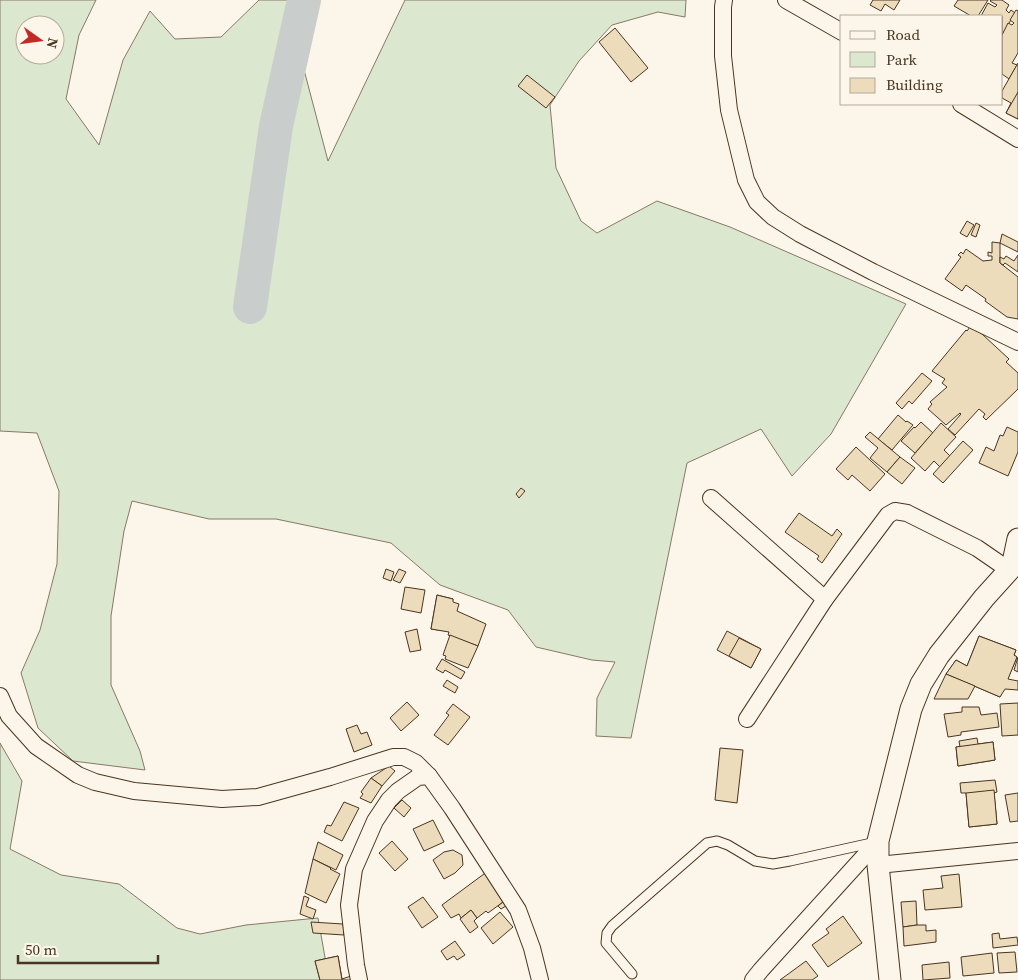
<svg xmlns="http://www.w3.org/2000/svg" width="1018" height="980" font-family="'Source Serif 4',serif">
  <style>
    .green { fill: #dce7d0; stroke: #887966; fill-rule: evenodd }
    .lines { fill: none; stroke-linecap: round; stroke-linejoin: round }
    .river { stroke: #c9cecd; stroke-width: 34 }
    .building { fill: #ecdcbc; stroke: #4a3520 }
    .service-casing { stroke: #4a3520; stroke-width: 11 }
    .minor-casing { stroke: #4a3520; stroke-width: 18 }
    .tertiary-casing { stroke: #4a3520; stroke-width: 23 }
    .service { stroke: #fbf6e9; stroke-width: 9 }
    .minor { stroke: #fbf6e9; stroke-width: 16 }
    .tertiary { stroke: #fbf6e9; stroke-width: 21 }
  </style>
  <rect width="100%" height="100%" fill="#fbf6e9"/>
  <g class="green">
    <path d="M0,0H96L79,35L66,99L99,145L123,60L150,11L175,39L221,37L259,0H291L288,9L328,161L405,0H686L685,17L658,12L612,25L579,61L550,105L556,168L581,221L597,233L657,201L730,227L906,304L831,434L792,476L761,429L687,463L631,738L596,736L597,698L615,662L592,660L536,647L508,610L440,585L391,543L276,519H209L132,501L124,531L111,616V685L140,751L145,770L73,761L38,728L21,673L40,630L57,564L59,491L37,433L0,431ZM25,25H55V55H25Z"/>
    <path d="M0,743L22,781L10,849L61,875L119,884L177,928L200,934L246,925L318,918L329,980H0Z"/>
  </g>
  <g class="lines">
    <path class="river" d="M250,307L276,126L304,0"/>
  </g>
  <g class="building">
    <path d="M873,0H900L894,10L885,4L881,11L870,5Z"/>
    <path d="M958,0H988L978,16H971L954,6Z"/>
    <path d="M991,0H1002L1009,5L1006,10L1009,13L1011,10L1015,13L1002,35V16H981L988,3L995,7L997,5L990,1Z"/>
    <path d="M1016,10L1018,11V53L1012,63L1017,65L1009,79L1002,74V35L1008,23L1012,25L1014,23L1010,20Z"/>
    <path d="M615,28L648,68L631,82L599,42Z"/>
    <path d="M1018,63V119L1006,113L1011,103L1002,98V91Z"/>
    <path d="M527,75L555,97L546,108L518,86Z"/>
    <path d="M1018,92V119L1006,113Z"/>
    <path d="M967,221L974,225L967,237L960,233Z"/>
    <path d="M976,223L980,225L976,237L971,235Z"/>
    <path d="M1002,234L1018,242V252L1000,243Z"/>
    <path d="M992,242L1000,243V263L1018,277V319L1007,317L985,301L986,299L966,285L962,291L945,279L961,257L958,255L961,252L963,254L966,249L983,261L992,260V256H988V252L992,253Z"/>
    <path d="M1018,255V272L1005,263L1003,265L1000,263V257L1004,259L1006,256L1014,261Z"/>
    <path d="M970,327L982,334L1009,359L1006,362L1018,373V389L986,420L983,417L985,414L979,409L955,435L948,429L961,414L960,413L946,425L928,409L932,404L930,402L947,387L942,383L945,379L932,371L966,330L967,331Z"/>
    <path d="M922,373L932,381L912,404L909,401L902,409L896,403Z"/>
    <path d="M898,415L906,422L907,421L913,425L892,450L878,439Z"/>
    <path d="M921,422L933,433L915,453L901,441L914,427L915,428Z"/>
    <path d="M941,423L956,437L944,450L950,456L940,467L934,461L925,471L911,458Z"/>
    <path d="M1007,427L1018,432V452L1008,476L979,463L986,447L994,451L1000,435L1003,436Z"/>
    <path d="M870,432L900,457L887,472L870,458L878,448L865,437Z"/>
    <path d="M963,441L973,450L943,483L933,474Z"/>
    <path d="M856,447L885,474L870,491L852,475L848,480L836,469Z"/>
    <path d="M900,457L915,468L902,484L887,472Z"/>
    <path d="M521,488L525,491L519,498L516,494Z"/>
    <path d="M799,513L832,536L837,529L842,534L822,563L817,559L819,556L785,532Z"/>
    <path d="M386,569L394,572L391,581L383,578Z"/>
    <path d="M399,569L406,572L400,583L393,580Z"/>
    <path d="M405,587L425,590L421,613L401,609Z"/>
    <path d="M437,595L453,599L446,631L431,629Z"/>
    <path d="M437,595L453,599V602L459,604L457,611L486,624L478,646L448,635L449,632L431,629Z"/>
    <path d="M417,629L421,650L410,652L405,632Z"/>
    <path d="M727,631L761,649L751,668L717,650Z"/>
    <path d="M450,635L478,646L468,668L445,659L446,656L443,655Z"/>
    <path d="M979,636L1016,650L1014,655L1017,657L1000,697L946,674L956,660L967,666Z"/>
    <path d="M979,636L1016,650L1014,655L1017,657L1008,679L1018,681V690L1005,689L1000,697L946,674L956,660L967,666Z"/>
    <path d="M739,638L761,649L751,668L729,656Z"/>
    <path d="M1018,657V672L1014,670Z"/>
    <path d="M442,659L465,672L461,679L445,670L443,673L436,669Z"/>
    <path d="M946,674L975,686L968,699H934Z"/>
    <path d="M447,680L458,687L455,693L443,686Z"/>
    <path d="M407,702L419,715L401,731L390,718Z"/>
    <path d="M1018,703V735L1002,736L1000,704Z"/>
    <path d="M453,704L470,717L448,745L434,735L449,715L446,713Z"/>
    <path d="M962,707H979L981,715L997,713L999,727L961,732V735L948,737L944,714L962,712Z"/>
    <path d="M357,725L361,734L367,732L372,745L354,752L346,729Z"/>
    <path d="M977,738L978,744L993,742L995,760L958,766L956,747H960L959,741Z"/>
    <path d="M993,742L995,760L958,766L956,747Z"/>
    <path d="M720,748L743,750L737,803L715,800Z"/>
    <path d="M389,766L395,771L382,786L371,778Z"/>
    <path d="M371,778L382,786L371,803L360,798L363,794L361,792Z"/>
    <path d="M995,780L997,792L994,793L997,824L969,827L966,793H961L960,783Z"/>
    <path d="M994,790L997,824L969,827L966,793Z"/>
    <path d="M1018,793V821L1010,822L1005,795Z"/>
    <path d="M402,800L411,808L404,817L394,808Z"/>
    <path d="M344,802L359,808L342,841L324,832L327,825L331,826Z"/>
    <path d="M433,820L444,842L424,851L413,829Z"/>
    <path d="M392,841L408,859L395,871L379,853Z"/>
    <path d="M318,842L343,855L336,870L313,859Z"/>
    <path d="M453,850L462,855L463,865L455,873L444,879L433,860L444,852Z"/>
    <path d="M313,859L331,868L330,869L340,874L326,903L305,893Z"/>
    <path d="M488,871L493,879L503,902L488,913L486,911L477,918L471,910L461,918L459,914L451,918L442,905Z"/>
    <path d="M959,874L962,907L925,910L923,890L943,888L941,876Z"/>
    <path d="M304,896L309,898L306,906L316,910L313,919L300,914Z"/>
    <path d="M423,897L438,917L422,928L408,907Z"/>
    <path d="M916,901L917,925L903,927L901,902Z"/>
    <path d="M503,902L506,906L501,909L498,906Z"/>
    <path d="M471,910L477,918L474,921L478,927L470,933L460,919Z"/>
    <path d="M500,912L513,927L493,944L481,928Z"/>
    <path d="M843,916L862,943L828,967L812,945L829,933L826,929Z"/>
    <path d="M311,922L343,924L344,935L313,933Z"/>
    <path d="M917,925H926V931L936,930V942L904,946L903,927Z"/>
    <path d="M999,933L1000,939L1017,937L1018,945L993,948L992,934Z"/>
    <path d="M455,941L465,955L457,960L454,956L447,960L441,951Z"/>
    <path d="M1015,952L1017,972L999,973L997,953Z"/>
    <path d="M992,953L994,973L963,976L961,957Z"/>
    <path d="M338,956L342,979L351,976V980H320L315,961Z"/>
    <path d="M338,956L342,980H320L315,961Z"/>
    <path d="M806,961L818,976L812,980H780Z"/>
    <path d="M949,962L950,978L923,980L922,965Z"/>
  </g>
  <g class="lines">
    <defs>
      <path id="service" d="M632,974L606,943L607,933L612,926L707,843L717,841L728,845L755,861L773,864L790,861L876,842"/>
      <g id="minor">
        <path d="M724,0L723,7V56L729,110L746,180L757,202L773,217L800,234L873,272L1018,342"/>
        <path d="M786,0L842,32"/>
        <path d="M961,104L1018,139"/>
        <path d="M711,498L825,599"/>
        <path d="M0,696L9,716L36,746L78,775L95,782L134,791L222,799L258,797L330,777L393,757H404L416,763L429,776"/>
        <path d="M747,719L825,599L888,515L895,511L907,513L977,548L1009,570"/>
        <path d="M878,865L1018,851"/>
        <path d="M359,980L356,965L349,905L354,869L375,821L389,800L398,791L418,777L429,776L452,808L518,910L532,948L540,980"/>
        <path d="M753,980L761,970L878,841"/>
      </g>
      <path id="tertiary" d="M890,980L878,865V841L911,709L921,684L939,655L984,598L1012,567L1018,539"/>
    </defs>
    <use href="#service" class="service-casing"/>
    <use href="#minor" class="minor-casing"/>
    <use href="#tertiary" class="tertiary-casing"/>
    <use href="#service" class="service"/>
    <use href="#minor" class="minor"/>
    <use href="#tertiary" class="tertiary"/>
  </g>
  <rect x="840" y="15" width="162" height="90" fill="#fbf6e9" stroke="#b4a999"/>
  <rect x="850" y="31" width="25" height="8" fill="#fbf6e9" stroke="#b4a999"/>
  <text x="886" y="40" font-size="15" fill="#4a3520">Road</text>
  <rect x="850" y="52" width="25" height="15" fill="#dce7d0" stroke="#b4a999"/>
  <text x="886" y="65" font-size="15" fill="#4a3520">Park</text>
  <rect x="850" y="78" width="25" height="15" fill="#ecdcbc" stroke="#b4a999"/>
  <text x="886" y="90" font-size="15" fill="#4a3520">Building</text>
  <g transform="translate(40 40) rotate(104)"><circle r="24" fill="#fbf6e9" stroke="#b4a999"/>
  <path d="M0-4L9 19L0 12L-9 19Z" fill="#c62828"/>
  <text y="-8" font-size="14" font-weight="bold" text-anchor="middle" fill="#4a3520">N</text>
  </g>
  <path d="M18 955v8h140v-8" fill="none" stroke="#4a3520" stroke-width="2.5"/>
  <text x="25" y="955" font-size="15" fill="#4a3520" stroke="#fbf6e9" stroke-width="4" paint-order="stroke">50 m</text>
</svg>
